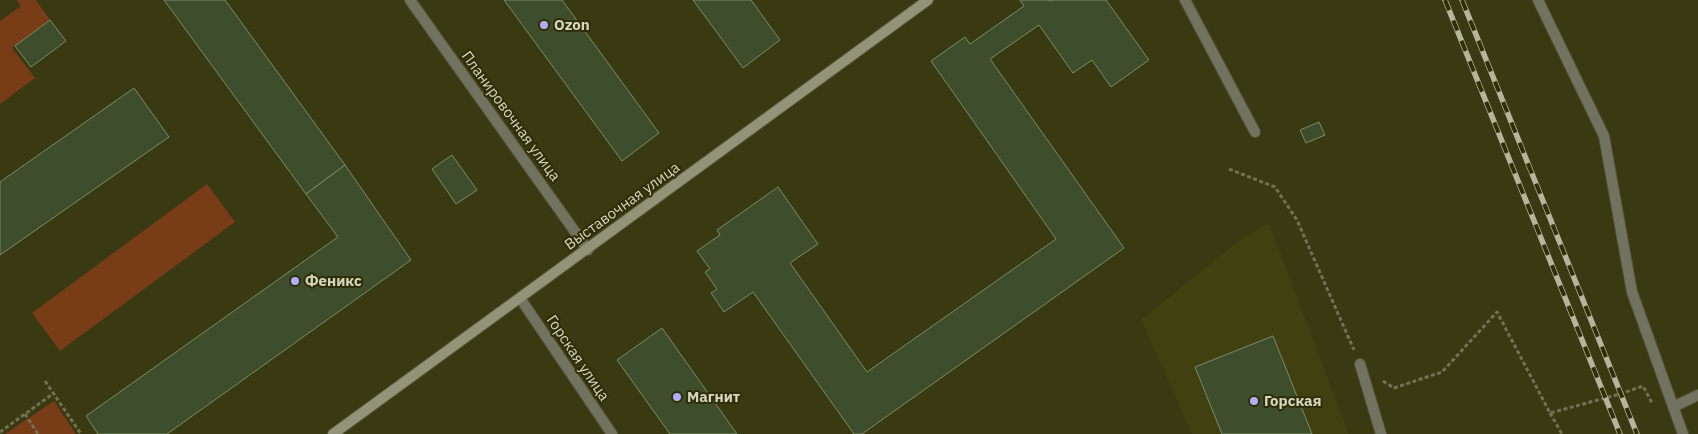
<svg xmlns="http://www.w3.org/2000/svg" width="1698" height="434" font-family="'IBM Plex Sans',sans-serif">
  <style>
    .built { fill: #414010 }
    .green { fill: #783c17 }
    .building { fill: #3e4d2b; stroke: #7b8c68 }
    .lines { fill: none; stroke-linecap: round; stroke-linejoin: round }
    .lane-casing { stroke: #555532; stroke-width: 12 }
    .street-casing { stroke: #555532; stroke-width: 12 }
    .secondary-casing { stroke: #555532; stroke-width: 12 }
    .path { stroke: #717251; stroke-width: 3; stroke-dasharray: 4 2.5; stroke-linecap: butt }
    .lane { stroke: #727261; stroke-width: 10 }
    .street { stroke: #727261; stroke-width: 10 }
    .secondary { stroke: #929378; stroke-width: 10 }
    .rail-casing { stroke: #b4b59c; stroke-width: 5.5 }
    .rail { stroke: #2f2e07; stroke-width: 4; stroke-dasharray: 11; stroke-linecap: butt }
    .poi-dot { fill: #b5acf9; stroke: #2f2e07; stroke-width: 2 }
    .labels { text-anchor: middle; stroke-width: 4; stroke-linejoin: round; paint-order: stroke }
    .poi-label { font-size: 15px; font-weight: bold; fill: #d5d6c1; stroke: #2f2e07; text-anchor: start }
    .street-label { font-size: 15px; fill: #d5d6c1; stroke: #2f2e07 }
  </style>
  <rect width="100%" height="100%" fill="#393912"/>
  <path class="built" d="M1269,223L1349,434H1192L1141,320L1241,239Z"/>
  <g class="green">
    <path d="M17,0H36L50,20L12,48L35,78L0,104V21L21,6Z"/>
    <path d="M207,184L235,222L60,351L32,313Z"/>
    <path d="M54,401L76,434H5Z"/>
  </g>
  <g class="building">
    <path d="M164,0H225L345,165L306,194Z"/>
    <path d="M504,0H562L659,133L622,161Z"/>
    <path d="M693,0H751L780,40L743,68Z"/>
    <path d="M1020,0H1049L1050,1L1052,0H1106L1149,60L1111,87L1092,60L1073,73L1039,25L990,59L1124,248L862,434H854L753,292L724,312L711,293L717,289L705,272L710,269L697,251L720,235L717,230L778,187L818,244L790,263L867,372L1056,239L931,61L965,37L970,44L1024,6Z"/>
    <path d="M50,20L66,41L31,67L15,46Z"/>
    <path d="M134,88L169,137L0,255V182Z"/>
    <path d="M1319,122L1325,135L1306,143L1300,130Z"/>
    <path d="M452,155L477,190L456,204L432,169Z"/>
    <path d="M345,165L411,260L167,434H98L86,416L338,237L306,194Z"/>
    <path d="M662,328L737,434H670L617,360Z"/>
    <path d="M1273,336L1312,434H1222L1195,367Z"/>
  </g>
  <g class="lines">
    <defs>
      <path id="lane" d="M1673,407L1698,395"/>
      <g id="street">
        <path d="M410,0L588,250"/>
        <path d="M1185,0L1255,132"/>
        <path d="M1538,0L1604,136L1632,292L1683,434"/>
        <path d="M520,298L612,434"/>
        <path d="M1360,364L1381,434"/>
      </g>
      <path id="secondary" d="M333,434L928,0"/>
    </defs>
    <use href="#lane" class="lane-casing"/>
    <use href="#street" class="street-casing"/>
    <use href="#secondary" class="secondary-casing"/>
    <g class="path">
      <path d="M1229,169L1275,187L1297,220L1354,350"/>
      <path d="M45,381L81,434"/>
      <path d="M1383,381L1394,388L1442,372L1497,312L1550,413L1620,394L1643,386L1652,403"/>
      <path d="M1550,413L1562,434"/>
      <path d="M25,414L38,434"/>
      <path d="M0,432L54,393"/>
    </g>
    <use href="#lane" class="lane"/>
    <use href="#street" class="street"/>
    <use href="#secondary" class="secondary"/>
    <defs>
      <g id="rail">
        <path d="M1445,0L1620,434"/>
        <path d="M1462,0L1637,434"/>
      </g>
    </defs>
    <use href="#rail" class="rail-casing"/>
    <use href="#rail" class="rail"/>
  </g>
  <g class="poi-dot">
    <circle cx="544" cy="25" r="5"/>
    <circle cx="295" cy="281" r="5"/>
    <circle cx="677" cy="397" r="5"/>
    <circle cx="1254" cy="401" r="5"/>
  </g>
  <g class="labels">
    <g class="poi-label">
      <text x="554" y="30">Ozon</text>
      <text x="305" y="286">Феникс</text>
      <text x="687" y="402">Магнит</text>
      <text x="1264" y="406">Горская</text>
    </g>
    <g class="street-label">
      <text transform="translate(511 116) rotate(54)" y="5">Планировочная улица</text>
      <text transform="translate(622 206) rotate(-36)" y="5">Выставочная улица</text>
      <text transform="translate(578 358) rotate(56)" y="5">Горская улица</text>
    </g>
  </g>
</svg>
